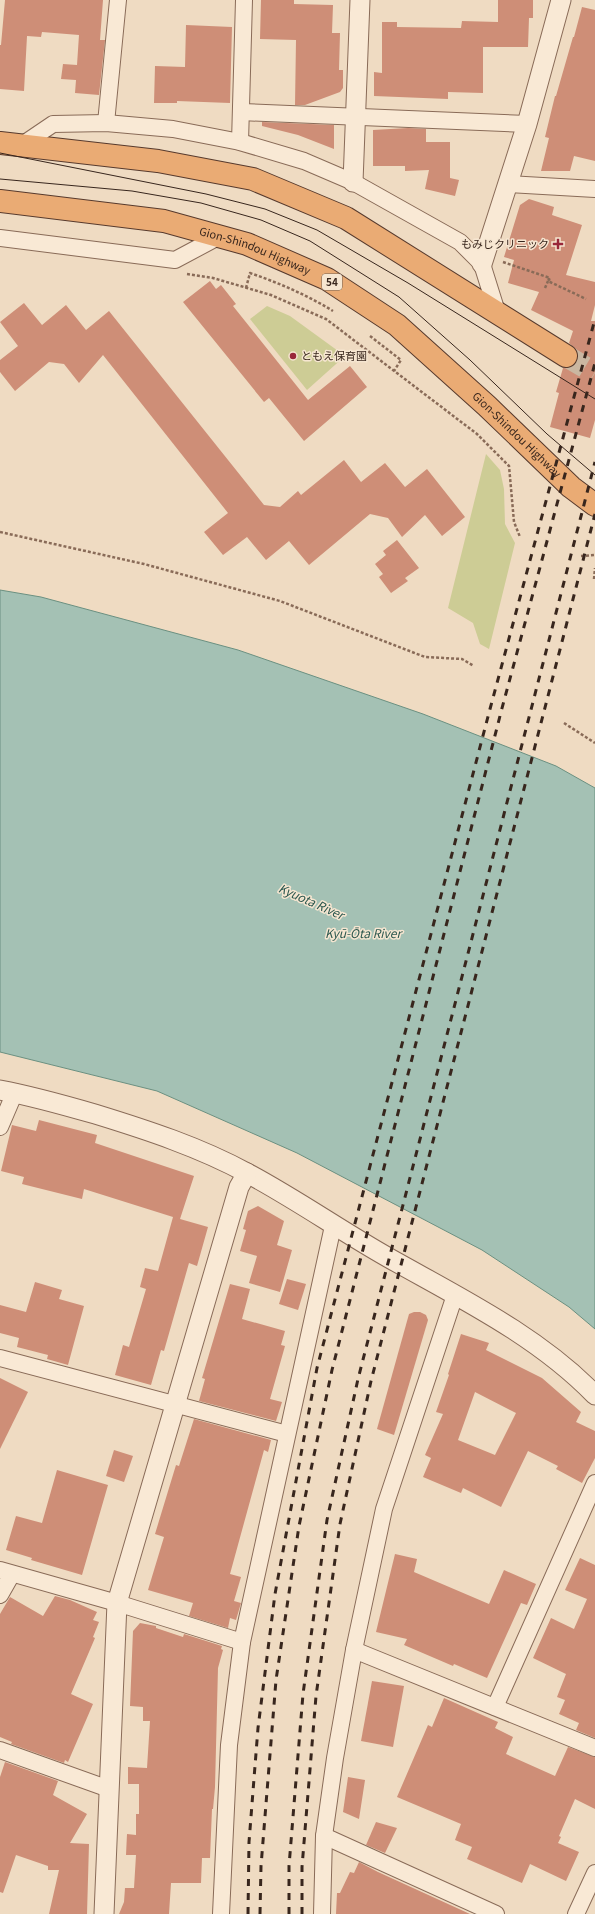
<svg xmlns="http://www.w3.org/2000/svg" width="595" height="1914" font-family="Georgia,'Noto Sans JP',serif">
  <style>
    .green { fill: #cdcc95 }
    .water { fill: #a4c1b4; stroke: #6b9081 }
    .building { fill: #ce8e77; fill-rule: evenodd }
    .lines { fill: none; stroke-linecap: round; stroke-linejoin: round }
    .trunk-tunnel { stroke: #cab7a1; stroke-width: 22; stroke-dasharray: 22 11; stroke-linecap: butt }
    .minor-casing { stroke: #896b58; stroke-width: 18 }
    .tertiary-casing { stroke: #896b58; stroke-width: 21 }
    .trunk-casing { stroke: #573a2d; stroke-width: 24 }
    .path { stroke: #896b58; stroke-width: 2.5; stroke-dasharray: 3 2; stroke-linecap: butt }
    .minor { stroke: #f9e9d5; stroke-width: 16 }
    .tertiary { stroke: #f9e9d5; stroke-width: 19 }
    .trunk { stroke: #eaab74; stroke-width: 22 }
    .tram { stroke: #38261d; stroke-width: 1 }
    .rail { stroke: #38261d; stroke-width: 3; stroke-dasharray: 7 7; stroke-linecap: butt }
    .poi-dot { fill: #992739; stroke: #f6e6d1; stroke-width: 1.5 }
    .labels { text-anchor: middle; stroke-width: 3; stroke-linejoin: round; paint-order: stroke }
    .shield { fill: #f6e6d1; stroke: #716053; stroke-width: 1 }
    .shield-label { font-size: 10px; font-weight: bold; fill: #38261d }
    .poi-label { font-size: 11px; fill: #38261d; stroke: #f6e6d1; text-anchor: end }
    .street-label { font-size: 11px; fill: #38261d; stroke: #f6e6d1 }
    .water-label { font-size: 12px; font-style: italic; fill: #2c584f; stroke: #f6e6d1 }
  </style>
  <rect width="100%" height="100%" fill="#efdbc2"/>
  <g class="green">
    <path d="M267,306L290,316L345,356L307,390L250,319Z"/>
    <path d="M486,454L500,470L504,489L505,524L515,543L489,649L480,644L473,623L448,608Z"/>
  </g>
  <path class="water" d="M0,590L41,597L238,650L423,714L556,766L595,788V1329L569,1307L482,1250L297,1153L157,1091L0,1052Z"/>
  <g class="building">
    <path d="M5,0H103L100,40H105L99,95L75,93L76,80L61,79L63,64L77,65L79,35L42,32L41,37L27,36L24,91L0,89V45H1Z"/>
    <path d="M261,0H294V4L333,5L332,33H340L339,70H343V88L340,92L305,105H295L296,40L260,39Z"/>
    <path d="M498,0H533V18H529L528,47H483V93L448,92V99L374,96V72L382,73V22H397V27L461,28L462,21L498,22Z"/>
    <path d="M582,7L595,10V161L574,156L570,171H541L549,138L545,137L555,96H556L573,37H574Z"/>
    <path d="M186,25L232,27L230,103L177,101V103H154L155,66L185,67Z"/>
    <path d="M262,122L334,125V149L298,135L262,126Z"/>
    <path d="M408,128L426,129V142H450V178L459,180L455,196L425,189L429,170L405,171V166H373V130Z"/>
    <path d="M529,199L554,207L552,215L582,225L566,275L595,282V305L591,321H595V420L590,438L550,427L559,393L556,392L563,368L572,367L577,362L578,357L577,350L569,343L573,331L531,310L539,292L508,283L514,260L504,257L520,205Z"/>
    <path d="M210,281L216,289L221,285L236,304L233,306L308,400L350,366L367,387L304,441L269,398L264,402L183,302Z"/>
    <path d="M24,303L42,325L66,305L86,330L109,311L264,505L280,507L298,491L301,495L344,460L361,482L385,463L405,487L427,469L465,517L442,536L425,515L402,537L388,518L370,514L309,565L289,541L266,560L247,537L223,555L204,532L228,513L103,355L79,383L64,364L49,362L15,391L0,372V360L18,346L0,322Z"/>
    <path d="M397,540L419,568L405,578L408,581L391,593L379,577L383,574L375,564L386,555L383,551Z"/>
    <path d="M39,1120L97,1135L95,1143L194,1176L180,1219L208,1227L197,1266L189,1263L164,1351L161,1350L151,1385L115,1375L123,1345L129,1347L146,1289L140,1287L145,1268L158,1271L173,1217L84,1189L82,1199L22,1184L24,1177L1,1171L12,1125L36,1131Z"/>
    <path d="M258,1206L284,1221L277,1245L292,1250L280,1292L249,1283L257,1256L240,1251L246,1230L243,1229L248,1211Z"/>
    <path d="M287,1279L306,1284L298,1310L279,1304Z"/>
    <path d="M35,1282L62,1290L59,1299L84,1306L68,1365L47,1359L48,1355L17,1347L19,1338L0,1333V1305L26,1312Z"/>
    <path d="M230,1284L250,1289L242,1319L285,1331L281,1345L285,1346L270,1399L282,1402L276,1421L199,1401L205,1379L202,1378Z"/>
    <path d="M414,1312H420L426,1315L428,1320L394,1435L377,1429L409,1314Z"/>
    <path d="M461,1334L489,1343L486,1350L542,1378L581,1412L576,1422L595,1431V1458L582,1483L556,1469L558,1466L528,1451L501,1507L463,1488L461,1493L423,1477L431,1458L425,1455L443,1414L436,1412L449,1375L448,1374ZM475,1392L516,1413L495,1455L458,1440Z"/>
    <path d="M0,1378L28,1392L0,1449Z"/>
    <path d="M194,1419L271,1440L268,1452L264,1450L230,1574L241,1577L234,1601L241,1603L236,1620L230,1618L228,1628L189,1616L193,1603L148,1590L164,1537L155,1534L176,1465L179,1466Z"/>
    <path d="M114,1450L133,1456L124,1482L106,1476Z"/>
    <path d="M57,1470L108,1485L82,1575L31,1560L32,1558L6,1550L16,1516L42,1523Z"/>
    <path d="M395,1554L417,1559L414,1572L489,1604L504,1570L536,1584L527,1605L521,1603L487,1678L454,1664L453,1666L404,1645L407,1639L376,1632Z"/>
    <path d="M580,1558L595,1565V1738L576,1730L579,1723L559,1714L565,1700L557,1697L566,1674L533,1658L551,1618L574,1629L587,1599L565,1590Z"/>
    <path d="M55,1596L70,1600L97,1612L93,1620L99,1622L93,1637L95,1638L71,1694L93,1704L68,1762L65,1760L64,1763L11,1744L12,1742L0,1737V1614L10,1597L43,1616Z"/>
    <path d="M140,1623L156,1626V1628L183,1637L184,1634L222,1646L221,1649L223,1650L218,1668L215,1787L213,1809H212L210,1858H202L201,1883H171L169,1914H119L124,1902L125,1888H134L136,1855H126L127,1834L136,1835V1814H139V1784H128V1767L147,1768L150,1721H143V1707L130,1706L133,1631Z"/>
    <path d="M372,1681L404,1686L393,1747L361,1741Z"/>
    <path d="M444,1698L498,1722L495,1728L513,1737L506,1754L555,1776L568,1747L595,1757V1809L575,1799L559,1836L561,1837L558,1843L579,1852L566,1881L530,1864L522,1883L467,1859L472,1847L455,1840L461,1824L397,1797L428,1725L432,1727Z"/>
    <path d="M5,1762L58,1781L53,1795L87,1814L70,1843L89,1844L87,1914H49L59,1870H48V1866L16,1855L3,1893L0,1892V1777Z"/>
    <path d="M348,1777L365,1780L359,1819L343,1812Z"/>
    <path d="M376,1822L397,1828L385,1853L366,1845Z"/>
    <path d="M359,1862L378,1872L470,1914H336L337,1893H340L350,1872L354,1873Z"/>
  </g>
  <g class="lines">
    <path class="trunk-tunnel" d="M566,356L595,373"/>
    <defs>
      <g id="minor">
        <path d="M241,112L527,124"/>
        <path d="M106,123L118,0"/>
        <path d="M240,142L244,0"/>
        <path d="M22,145L53,124L106,123L173,129L240,142L304,161L353,182L460,242L482,264L497,312"/>
        <path d="M508,184L595,189"/>
        <path d="M0,238L175,260L220,236"/>
        <path d="M0,1127L15,1092"/>
        <path d="M0,1358L287,1434"/>
        <path d="M0,1570L117,1603L242,1642"/>
        <path d="M0,1595L12,1574"/>
        <path d="M354,1650L595,1748"/>
        <path d="M495,1707L595,1483"/>
        <path d="M0,1750L109,1789"/>
        <path d="M324,1836L496,1914"/>
        <path d="M221,1914L229,1745L242,1642L333,1226"/>
        <path d="M322,1914L324,1836L335,1758L354,1650L384,1509L455,1295"/>
        <path d="M576,1914L595,1873"/>
      </g>
      <g id="tertiary">
        <path d="M353,182L360,0"/>
        <path d="M482,264L527,124L561,0"/>
        <path d="M0,1090C32,1096 64,1105 95,1114C147,1130 199,1147 247,1173C296,1199 341,1231 389,1258C460,1298 538,1336 595,1395"/>
        <path d="M104,1914L117,1603L239,1187L247,1173"/>
      </g>
      <g id="trunk">
        <path d="M0,143L158,161L253,179L346,218L566,356"/>
        <path id="s1" d="M0,201L164,221L247,244L327,279L397,325L487,406L571,487L595,505"/>
      </g>
    </defs>
    <use href="#minor" class="minor-casing"/>
    <use href="#tertiary" class="tertiary-casing"/>
    <use href="#trunk" class="trunk-casing"/>
    <g class="path">
      <path d="M503,262L550,278L548,281L586,299"/>
      <path d="M187,274L213,278L271,295L326,319L477,434L509,466L514,522L520,537"/>
      <path d="M246,288L250,273C279,283 307,295 333,311"/>
      <path d="M545,288L548,281"/>
      <path d="M370,336L401,360L394,371"/>
      <path d="M0,532L144,564L280,601L425,657L462,659L474,666"/>
      <path d="M581,556L595,555"/>
      <path d="M594,579L595,568"/>
      <path d="M564,723L595,743"/>
    </g>
    <use href="#minor" class="minor"/>
    <use href="#tertiary" class="tertiary"/>
    <use href="#trunk" class="trunk"/>
    <g class="tram">
      <path d="M0,153L206,194L265,209L317,230L408,283L595,399"/>
      <path d="M0,179L132,191L201,203L261,220L310,241L399,297L470,360L547,434L595,475"/>
    </g>
    <g class="rail">
      <path d="M248,1914L249,1842L258,1728L275,1594L317,1368L490,709L595,319"/>
      <path d="M260,1914L261,1866L276,1680L299,1526L332,1370L501,712L595,363"/>
      <path d="M289,1914V1866L303,1694L327,1520L358,1379L595,462"/>
      <path d="M302,1914V1867L316,1696L340,1524L371,1381L595,514"/>
    </g>
  </g>
  <g class="poi-dot">
    <path d="M556 238h4v4h4v4h-4v4h-4v-4h-4v-4h4z"/>
    <circle cx="293" cy="356" r="4"/>
  </g>
  <g class="labels">
    <rect class="shield" x="322" y="274" width="20" height="16" rx="3"/>
    <g class="shield-label">
      <text x="332" y="286">54</text>
    </g>
    <g class="poi-label">
      <text x="549" y="248">もみじクリニック</text>
      <text x="301" y="360" text-anchor="start">ともえ保育園</text>
    </g>
    <g class="street-label">
      <text dy="4" stroke="none"><textPath href="#s1" startOffset="261">Gion-Shindou Highway</textPath></text>
      <text dy="4" stroke="none"><textPath href="#s1" startOffset="585">Gion-Shindou Highway</textPath></text>
    </g>
    <g class="water-label">
      <text transform="translate(311 902) rotate(24)" y="4">Kyuota River</text>
      <text x="363" y="938">Kyū-Ōta River</text>
    </g>
  </g>
</svg>
